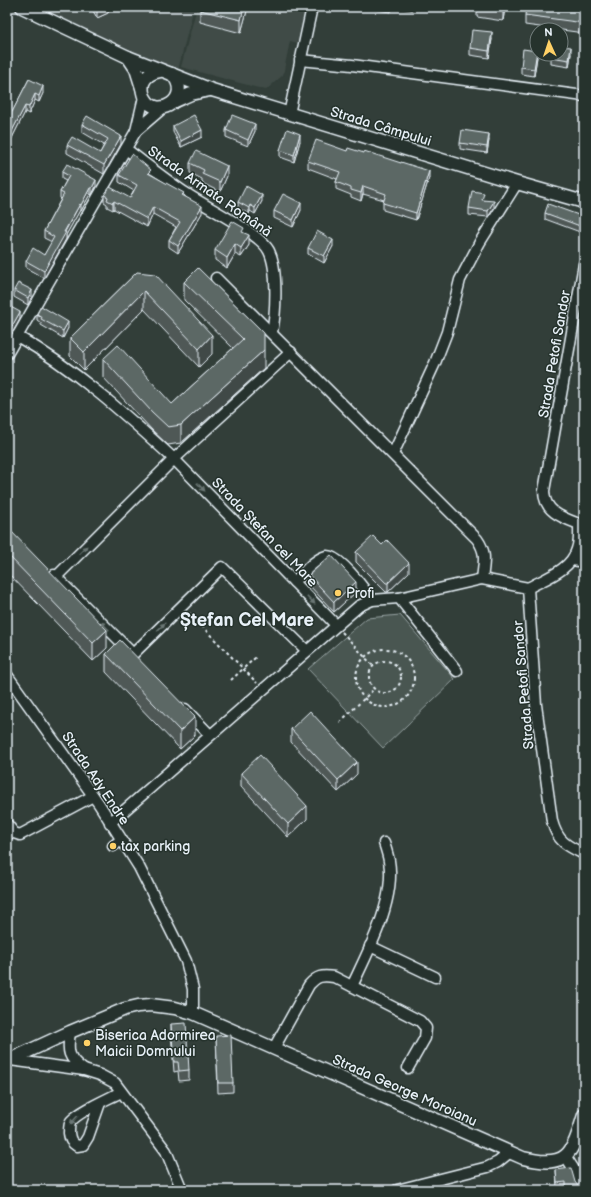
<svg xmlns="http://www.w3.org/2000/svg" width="591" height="1197" font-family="'Balsamiq Sans',sans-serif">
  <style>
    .built { fill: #3f4b46 }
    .green { fill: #495651; stroke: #98a4a4 }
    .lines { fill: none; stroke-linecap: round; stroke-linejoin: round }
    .minor-casing { stroke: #e8f1f8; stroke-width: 13 }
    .major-casing { stroke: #e8f1f8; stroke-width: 15 }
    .path { stroke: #e8f1f8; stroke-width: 2; stroke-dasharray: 3 3; stroke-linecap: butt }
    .minor { stroke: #26332d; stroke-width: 10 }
    .major { stroke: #26332d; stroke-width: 12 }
    .wall { fill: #4f5957; stroke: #e8f1f8 }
    .shaded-wall { fill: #404947; stroke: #e8f1f8 }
    .building { fill: #5c6865; stroke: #e8f1f8 }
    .oneway { fill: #6a7674 }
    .poi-dot { fill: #ffd166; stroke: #26332d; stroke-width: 1.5 }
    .labels { text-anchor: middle; stroke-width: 3; stroke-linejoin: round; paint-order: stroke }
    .street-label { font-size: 14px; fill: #e8f1f8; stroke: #26332d }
    .poi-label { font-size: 14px; fill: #e8f1f8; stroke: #26332d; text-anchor: start }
    .district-label { font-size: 18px; font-weight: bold; fill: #e8f1f8; stroke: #26332d }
  </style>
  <rect width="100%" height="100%" fill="#323e39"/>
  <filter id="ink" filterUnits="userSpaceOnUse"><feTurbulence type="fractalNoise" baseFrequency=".025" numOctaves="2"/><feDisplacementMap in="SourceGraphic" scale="8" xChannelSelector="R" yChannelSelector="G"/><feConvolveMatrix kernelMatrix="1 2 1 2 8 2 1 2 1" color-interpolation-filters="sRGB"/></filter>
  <g filter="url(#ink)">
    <g class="built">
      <path d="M38,7H194L178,70L107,40Z"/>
      <path d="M197,7H306L298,43L290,41L283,75L266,90L181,67Z"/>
    </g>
    <path class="green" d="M400,615L455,679L383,748L308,669L367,618Z"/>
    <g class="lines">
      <defs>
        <g id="minor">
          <path d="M300,60L352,65L584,96"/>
          <path d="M289,114L312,7"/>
          <path d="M136,131L144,97"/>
          <path d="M126,149C146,164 166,180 187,194C206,207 260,233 269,251C278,269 276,313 272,332"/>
          <path d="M216,278L477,539C487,553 484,562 482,579"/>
          <path d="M17,336C75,369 125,414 174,459L336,625"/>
          <path d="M7,354L136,131L164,107"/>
          <path d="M393,454L435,363L447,332L460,280L480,242L517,183"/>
          <path d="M579,524C563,518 544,512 544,491L584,264"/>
          <path d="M573,560L584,562"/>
          <path d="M54,575L129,650"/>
          <path d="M56,577L174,459L291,352"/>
          <path d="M294,582C303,574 314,559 326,556C339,553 365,590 372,600"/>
          <path d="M528,588L536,705L552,821C557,841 567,846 584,854"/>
          <path d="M528,588C546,578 571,570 577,549C580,541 579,532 579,524L584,523"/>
          <path d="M399,598L457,671"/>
          <path d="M133,654L222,567L307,651"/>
          <path d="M7,675L99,804L139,867L186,961L193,989V1013"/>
          <path d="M185,709L210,735"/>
          <path d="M110,823L359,606L372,600L399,598L482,579L528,588"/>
          <path d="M7,824L14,833L20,835L93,796"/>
          <path d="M113,846L121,840"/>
          <path d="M370,946L435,977"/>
          <path d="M352,986C368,952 396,900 389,861C388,855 386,849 384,843"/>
          <path d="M70,1032C67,1052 68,1058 84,1070"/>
          <path d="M274,1048L309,985C317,976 322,975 334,977L420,1021L426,1028L425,1038L408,1068"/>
          <path d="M10,1060L84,1070L100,1075L115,1083L166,1151L182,1190"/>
          <path d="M100,1103L88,1137L83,1145L77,1146C71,1142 70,1140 69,1133C69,1129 69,1124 71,1121C81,1110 108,1099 121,1092"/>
          <path d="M566,1157L577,1174L581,1190"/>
          <path d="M397,1190L488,1167L498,1162L509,1153"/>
        </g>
        <g id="major">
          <path d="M22,7L128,57L212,90L517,183L584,202"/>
          <path d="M128,57L136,69L142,88"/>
          <path d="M160,71C153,72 146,75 143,83C142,88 142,93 145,98C157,121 194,98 172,74"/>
          <path d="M175,101L191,94L210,90"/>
          <path d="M7,1061L70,1032L125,1009L138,1006L151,1005L175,1008L193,1013L523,1158C568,1169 572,1154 584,1115"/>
        </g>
      </defs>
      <use href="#minor" class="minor-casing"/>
      <use href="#major" class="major-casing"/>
      <g class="path">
        <path d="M189,613L257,683"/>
        <path d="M342,632L374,667"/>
        <circle cx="385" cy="678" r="29"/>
        <circle cx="385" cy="677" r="16"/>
        <path d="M231,680L256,657"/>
        <path d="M340,722L374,689"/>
      </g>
      <use href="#minor" class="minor"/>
      <use href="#major" class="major"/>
    </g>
    <g class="wall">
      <path d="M91,7H109L108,13L97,18Z"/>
      <path d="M201,7H248L241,33L200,22V10Z"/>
      <path d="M365,7H392L391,12L377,10V9Z"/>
      <path d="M396,7H413L412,10Z"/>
      <path d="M477,7H505L503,21L477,17Z"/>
      <path d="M584,7V33L525,25V15Z"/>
      <path d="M492,39L489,58L470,55V48Z"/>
      <path d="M571,54L569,67L551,64V57Z"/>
      <path d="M537,57L534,76L521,74V67Z"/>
      <path d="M29,79L43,93L39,102L35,100L29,114L25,112L11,140L7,138V122Z"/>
      <path d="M82,124L121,144L104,174L67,153V145L100,153L104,145L82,132Z"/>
      <path d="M173,126L202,137L181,147L173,132Z"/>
      <path d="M226,130L255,131L248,146L226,137Z"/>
      <path d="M489,140L487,153L460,149V143Z"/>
      <path d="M300,141L294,162L280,157V150Z"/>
      <path d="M347,151L429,178L416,220L383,210V203L384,200L363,194L361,201L351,197V195L336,189V182L337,179L308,168V161Z"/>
      <path d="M190,163L227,176L220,192L202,183V179L190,173Z"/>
      <path d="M62,172L96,186L92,195L90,194L81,211L80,210L66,235V239L44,278L26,268V261L44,255L52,242L44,238V231L61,199L60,198V192L66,181L62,179Z"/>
      <path d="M151,174L184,195L202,213L178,253L169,247V240L176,227L153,214L147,227L114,209L113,210L107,207V204L104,202V195L130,198L134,191L119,182V175Z"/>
      <path d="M483,200L494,208L488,217L469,215V208Z"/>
      <path d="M262,201L255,214L250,211L249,214L238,208V202Z"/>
      <path d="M301,210L293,227L274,218V211Z"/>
      <path d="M545,213L584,224L580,232L545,219Z"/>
      <path d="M244,233L249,245L241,257L235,254L227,268L215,260V250Z"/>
      <path d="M333,246L324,263L308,254V248Z"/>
      <path d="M198,268L264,368L181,443L168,445L152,430L103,377V359L172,404L233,348L184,300V282Z"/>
      <path d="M137,272L212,354L199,367L144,309L84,370L70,356V338Z"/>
      <path d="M14,290L32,297L28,305L14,297Z"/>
      <path d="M37,314L68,328L63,338L41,325V323L37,320Z"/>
      <path d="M7,527L107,648L93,661L7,572Z"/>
      <path d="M356,552L409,572L388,592H386L356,562Z"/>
      <path d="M309,575L356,592L334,612L309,585Z"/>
      <path d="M106,654L195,735L180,749L106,672Z"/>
      <path d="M291,729L357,774L338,792L291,742Z"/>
      <path d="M241,773L307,819L288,837L241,786Z"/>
      <path d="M171,1024L189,1070V1080L179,1081L178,1071L174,1072L171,1033Z"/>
      <path d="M216,1036L233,1083V1092L218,1093Z"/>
      <path d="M556,1170L578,1190H557Z"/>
    </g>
    <g class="shaded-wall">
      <path d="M97,7H109L108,13L97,18Z"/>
      <path d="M244,7H248L241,33V20Z"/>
      <path d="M504,7H505L503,21V11Z"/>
      <path d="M492,32V39L489,58V51Z"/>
      <path d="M571,47V54L569,67V60Z"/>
      <path d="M537,51V57L534,76V69Z"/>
      <path d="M43,86V93L39,102V96Z"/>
      <path d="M35,94V100L29,114V107Z"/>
      <path d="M25,106V112L11,140V133Z"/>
      <path d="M255,124V131L248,146V140Z"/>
      <path d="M202,130V137L181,147V141Z"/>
      <path d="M300,134V141L294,162V155Z"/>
      <path d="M489,134V140L487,153V147Z"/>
      <path d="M121,136V144L104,174V165Z"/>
      <path d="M227,166V176L220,192V182Z"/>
      <path d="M429,171V178L416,220V213Z"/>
      <path d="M96,180V186L92,195V188Z"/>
      <path d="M363,186V194L361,201V193Z"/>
      <path d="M90,188V194L81,211V205Z"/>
      <path d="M262,195V201L255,214V208Z"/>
      <path d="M114,201V209L113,210V203Z"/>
      <path d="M494,201V208L488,217V211Z"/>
      <path d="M301,203V210L293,227V220Z"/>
      <path d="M80,204V210L66,235V239L44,278V271Z"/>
      <path d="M250,205V211L249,214V208Z"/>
      <path d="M202,206V213L178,253V246Z"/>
      <path d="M153,207V214L147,227V219Z"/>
      <path d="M584,217V224L580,232V226Z"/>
      <path d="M249,235V245L241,257V248Z"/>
      <path d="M333,240V246L324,263V256Z"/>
      <path d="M235,244V254L227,268V258Z"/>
      <path d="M32,290V297L28,305V298Z"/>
      <path d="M144,291V309L84,370V352Z"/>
      <path d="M20,312V319L7,342V335Z"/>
      <path d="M68,322V328L63,338V331Z"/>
      <path d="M212,335V354L199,367V349Z"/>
      <path d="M264,350V368L181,443V425Z"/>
      <path d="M409,563V572L388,592V583Z"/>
      <path d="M356,582V592L334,612V602Z"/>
      <path d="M107,630V648L93,661V643Z"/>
      <path d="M195,717V735L180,749V731Z"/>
      <path d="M357,762V774L338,792V780Z"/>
      <path d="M307,806V819L288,837V824Z"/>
      <path d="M9,1119V1129L7,1130V1120Z"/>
    </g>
    <g class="building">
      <path d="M201,7H244L241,20L200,10Z"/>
      <path d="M477,7H504L503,11L477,8Z"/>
      <path d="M526,7H584V23L525,15Z"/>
      <path d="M472,30L492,32L489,51L470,48Z"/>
      <path d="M561,46L571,47L569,60L551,57L552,54H561Z"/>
      <path d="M523,49L537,51L534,69L521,67Z"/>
      <path d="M29,79L43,86L39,96L35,94L29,107L25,106L11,133L7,131V122Z"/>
      <path d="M194,115L202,130L181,141L173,126Z"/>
      <path d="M232,115L255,124L248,140L226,130Z"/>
      <path d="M87,116L121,136L104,165L67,145L72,137L100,153L108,139L82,124Z"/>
      <path d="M287,129L300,134L294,155L280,150Z"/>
      <path d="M462,130L489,134L487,147L460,143Z"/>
      <path d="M316,140L347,151L348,148L364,153V151L401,163V162L429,171L416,213L383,203L386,194L363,186L361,193L351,190V188L336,182L340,172L308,161Z"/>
      <path d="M196,151L227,166L220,182L202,174L204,170L190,163Z"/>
      <path d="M132,154L151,170L148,173L184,193L182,195L202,206L178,246L169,240L180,222L153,207L147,219L114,201L113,203L107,200L108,197L104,195L110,187L130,198L137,185L119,175Z"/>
      <path d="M67,164L96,180L92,188H90L81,205L80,204L64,232H66L44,271L26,261L33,248L44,255L54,237L44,231L64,194L60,192L69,176L62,172Z"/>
      <path d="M246,186L262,195L255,208L250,205L249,208L238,202Z"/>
      <path d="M472,191L484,193L482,200L494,201L488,211L469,208Z"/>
      <path d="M283,194L301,203L293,220L274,211Z"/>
      <path d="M548,204L584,217L580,226L545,213Z"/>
      <path d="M232,221L244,228L242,232L249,235L241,248L235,244L227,258L215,250Z"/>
      <path d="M317,231L333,240L324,256L308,248Z"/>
      <path d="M198,268L264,333V350L181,425L168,427L152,412L103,359L118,345L172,404L243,339L184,282Z"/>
      <path d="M137,272L155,274L212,335L199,349L144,291L84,352L70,338Z"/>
      <path d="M18,283L32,290L28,298L14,290Z"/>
      <path d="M7,305L20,312L7,335Z"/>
      <path d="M41,306L68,322L63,331L41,319L42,317L37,314Z"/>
      <path d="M7,527L107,630L93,643L7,554Z"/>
      <path d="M373,536L382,545L387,540L409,563L388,583H386L356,552Z"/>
      <path d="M331,555L356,582L334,602L309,575Z"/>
      <path d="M120,640L195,717L180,731L106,654Z"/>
      <path d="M310,711L357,762L338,780L291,729Z"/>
      <path d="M260,755L307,806L288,824L241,773Z"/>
      <path d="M186,1023L189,1070L179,1071L178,1062H174L171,1024Z"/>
      <path d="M231,1035L233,1083H218L216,1036Z"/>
      <path d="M7,1114L9,1119L7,1120Z"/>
      <path d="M571,1168L575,1182L578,1186V1190H566V1182L557,1183L556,1170Z"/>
    </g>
    <defs><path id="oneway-solid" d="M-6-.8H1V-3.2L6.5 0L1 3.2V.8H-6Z"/></defs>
    <g class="oneway">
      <use href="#oneway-solid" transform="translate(201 487) rotate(46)"/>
      <use href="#oneway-solid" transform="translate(83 550) rotate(-45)"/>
      <use href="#oneway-solid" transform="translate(311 600) rotate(46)"/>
      <use href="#oneway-solid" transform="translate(105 626) rotate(-135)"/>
      <use href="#oneway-solid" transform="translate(161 627) rotate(-44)"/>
      <use href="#oneway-solid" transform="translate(74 1120) rotate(132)"/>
    </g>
  </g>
  <g class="poi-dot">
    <circle cx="338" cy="593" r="4"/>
    <circle cx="113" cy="846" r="4"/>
    <circle cx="87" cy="1043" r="4"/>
  </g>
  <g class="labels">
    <g class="street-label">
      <text transform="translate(381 126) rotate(17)" y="5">Strada Câmpului</text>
      <text transform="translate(210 191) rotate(35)" y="5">Strada Armata Română</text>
      <text transform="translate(554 354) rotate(-80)" y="5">Strada Petofi Sandor</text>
      <text transform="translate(265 532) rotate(46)" y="5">Strada Ștefan cel Mare</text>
      <text transform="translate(523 685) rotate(-95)" y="5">Strada Petofi Sandor</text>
      <text transform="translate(96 778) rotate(56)" y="5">Strada Ady Endre</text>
      <text transform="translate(405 1090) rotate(24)" y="5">Strada George Moroianu</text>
    </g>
    <g class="poi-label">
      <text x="346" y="598">Profi</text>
      <text x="121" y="851">tax parking</text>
      <text x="95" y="1040">Biserica Adormirea<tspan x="95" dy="16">Maicii Domnului</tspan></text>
    </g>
    <g class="district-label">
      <text x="247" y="626">Ștefan Cel Mare</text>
    </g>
  </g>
  <rect width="591" height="1197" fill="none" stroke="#26332d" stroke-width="24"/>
  <rect x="12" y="12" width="567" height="1173" fill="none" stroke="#e8f1f8" stroke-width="1.5" filter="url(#ink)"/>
  <g transform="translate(549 42) rotate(357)"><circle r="19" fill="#26332d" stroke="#747f7e"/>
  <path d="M0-3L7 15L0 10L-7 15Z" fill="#ffd166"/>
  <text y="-6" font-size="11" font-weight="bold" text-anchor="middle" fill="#e8f1f8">N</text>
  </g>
</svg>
